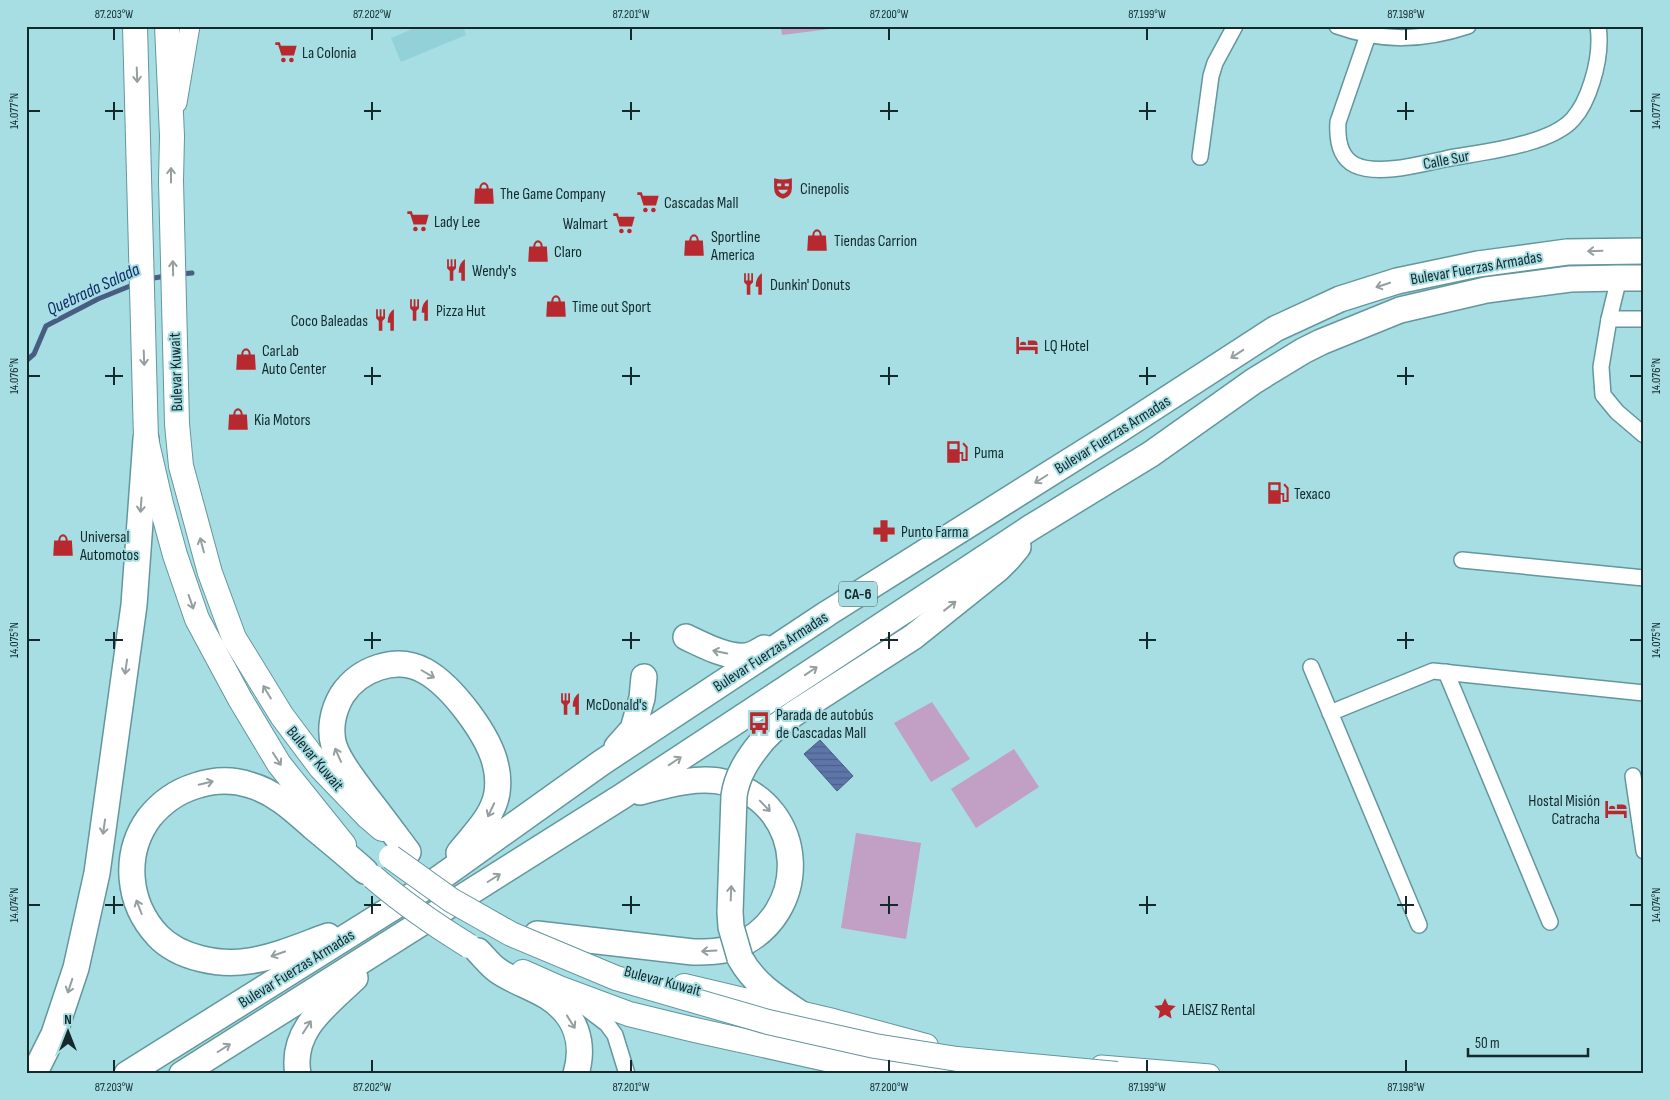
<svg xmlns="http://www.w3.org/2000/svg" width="1670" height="1100" font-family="'Sofia Sans Condensed',sans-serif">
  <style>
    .built { fill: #92d1d8 }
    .grass { fill: #c29fc5 }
    .water { fill: url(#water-rules); stroke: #475e82 }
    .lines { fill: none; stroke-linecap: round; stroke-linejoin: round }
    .stream { stroke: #475e82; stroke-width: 5 }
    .minor-casing { stroke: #62979d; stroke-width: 18 }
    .tertiary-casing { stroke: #62979d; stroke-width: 21 }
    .primary-casing { stroke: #62979d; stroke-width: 26 }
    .trunk-casing { stroke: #62979d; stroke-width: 28 }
    .minor { stroke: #fff; stroke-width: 15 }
    .tertiary { stroke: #fff; stroke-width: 19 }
    .primary { stroke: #fff; stroke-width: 24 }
    .trunk { stroke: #fff; stroke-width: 25 }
    .primary-bridge-casing { stroke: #62979d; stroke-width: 26; stroke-linecap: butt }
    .trunk-bridge-casing { stroke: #62979d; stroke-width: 28; stroke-linecap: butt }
    .primary-bridge { stroke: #fff; stroke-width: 24 }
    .trunk-bridge { stroke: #fff; stroke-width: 25 }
    .oneway { stroke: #959fa0 }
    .ticks { fill: none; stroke: #13292b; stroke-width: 2 }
    .labels { text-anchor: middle; stroke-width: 4; stroke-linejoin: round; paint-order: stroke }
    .shield { fill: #a7dee3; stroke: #3f5f62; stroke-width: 1 }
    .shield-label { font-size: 15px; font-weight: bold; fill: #13292b }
    .poi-label { font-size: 16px; fill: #13292b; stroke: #a7dee3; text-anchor: start }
    .street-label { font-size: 16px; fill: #13292b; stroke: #a7dee3 }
    .water-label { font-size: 18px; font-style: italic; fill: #102a68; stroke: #a7dee3 }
    .neatline { fill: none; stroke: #13292b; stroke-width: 2 }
    .ticks-label { font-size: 12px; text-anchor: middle; fill: #13292b }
  </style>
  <defs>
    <pattern id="water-rules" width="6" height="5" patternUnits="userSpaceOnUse" patternTransform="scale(1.25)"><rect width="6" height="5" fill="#5d75a8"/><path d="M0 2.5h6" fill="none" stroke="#4c6089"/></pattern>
  </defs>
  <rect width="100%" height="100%" fill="#a7dee3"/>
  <path class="built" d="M419,26H463L466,35L401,62L391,38Z"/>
  <g class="grass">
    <path d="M781,26H854L782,35Z"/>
    <path d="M932,702L970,759L931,782L894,723Z"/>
    <path d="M1014,749L1039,787L976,828L951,789Z"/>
    <path d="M856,833L921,843L906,939L841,928Z"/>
  </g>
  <path class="water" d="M820,740L853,776L837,791L804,754Z"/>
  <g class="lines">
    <g class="stream">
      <path d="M180,274L192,273"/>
      <path d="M148,279L166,276"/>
      <path d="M26,361L34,354L46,326L98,299L135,284"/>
    </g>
    <defs>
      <g id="minor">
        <path d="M1337,26C1382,42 1423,41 1468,26"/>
        <path d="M1368,35L1338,122C1337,138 1339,157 1355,165C1378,176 1421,164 1445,159C1480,152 1549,146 1573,119C1582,109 1588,95 1592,82C1598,63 1601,46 1598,26"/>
        <path d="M1200,157L1211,76L1215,63L1235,26"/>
        <path d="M1619,278L1609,319L1601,367L1603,395L1617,412L1644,435"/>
        <path d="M1609,319H1644"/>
        <path d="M1462,560L1644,578"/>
        <path d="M1311,667L1419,925"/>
        <path d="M1446,672L1550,922"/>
        <path d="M1330,713L1433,671L1644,693"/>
        <path d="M1633,776L1644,851"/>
        <path d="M578,1002L607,1024L615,1035L627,1074"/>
      </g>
      <g id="tertiary">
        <path d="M177,103L190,26"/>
        <path d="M1101,1065L1210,1074"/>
      </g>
      <g id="primary">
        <path d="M135,26L146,439L161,504L175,555L197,619L240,699L279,764L344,845"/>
        <path d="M167,26L172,136L171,181L177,424L181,466L210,573L234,638L282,716L321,768L368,817L382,829"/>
        <path d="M523,972L559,988L629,1014L695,1030L894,1074"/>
        <path d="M684,986L833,1021L926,1046"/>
        <path d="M876,1061L973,1074"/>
      </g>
      <g id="trunk">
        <path d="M686,637C703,645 727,658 746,656C753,655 759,651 764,648"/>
        <path d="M763,740L778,725L795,713L913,637L998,569L1008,559L1018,547"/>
        <path d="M617,747L633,729L642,698L644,677"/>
        <path d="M408,852C393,832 379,813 364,794C353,778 340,764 334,746C329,729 333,710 342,695C359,669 396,655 425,671C452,686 490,736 496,767C498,775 498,785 497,793C493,817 473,835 459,853"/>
        <path d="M537,934L693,952C707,952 721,952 735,947C812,915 808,806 727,783C701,775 666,785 640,792"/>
        <path d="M328,936C303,945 276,957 249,961C220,966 179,958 158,936C127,903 123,854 149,818C161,803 176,792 195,786C213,780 232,779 250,785C275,792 294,810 313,827C330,841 348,856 365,871"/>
        <path d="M478,951C484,957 490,965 497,970C512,981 532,987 548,997C576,1015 585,1043 576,1074"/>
        <path d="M740,958C754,984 777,998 801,1014"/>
        <path d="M34,1074L54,1034L76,968L97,873L134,605L146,439"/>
        <path d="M127,1074L437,880L601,763L828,613L1116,432L1275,329L1340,299L1397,281L1478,264L1567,252L1644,251"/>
        <path d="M182,1074L621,797L1030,528L1151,454L1254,381L1303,351L1321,342L1400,310L1486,290L1570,279L1619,278H1644"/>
        <path d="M298,1074C290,1030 327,1005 355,978"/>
      </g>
    </defs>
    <use href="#minor" class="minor-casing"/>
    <use href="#tertiary" class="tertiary-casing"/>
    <use href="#primary" class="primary-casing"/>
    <use href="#trunk" class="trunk-casing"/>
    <use href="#minor" class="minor"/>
    <use href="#tertiary" class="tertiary"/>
    <use href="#primary" class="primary"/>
    <use href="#trunk" class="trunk"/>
    <defs>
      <g id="primary-bridge">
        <path d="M391,857L451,900L511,934L616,978L768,1022L875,1046L957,1059L1117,1074"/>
        <path d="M373,877C403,903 435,925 469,946"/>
      </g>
      <path id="trunk-bridge" d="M740,958L731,927L730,912L734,796C737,774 749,757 763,740"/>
    </defs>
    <use href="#primary-bridge" class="primary-bridge-casing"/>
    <use href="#trunk-bridge" class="trunk-bridge-casing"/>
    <use href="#primary-bridge" class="primary-bridge"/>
    <use href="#trunk-bridge" class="trunk-bridge"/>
  </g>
  <defs><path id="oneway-shaft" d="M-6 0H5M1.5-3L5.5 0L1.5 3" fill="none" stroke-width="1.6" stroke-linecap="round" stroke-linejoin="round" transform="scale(1.25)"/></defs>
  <g class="oneway">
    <use href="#oneway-shaft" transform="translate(137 75) rotate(88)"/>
    <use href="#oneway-shaft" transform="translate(171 175) rotate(-90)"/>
    <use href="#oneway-shaft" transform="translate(1595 251) rotate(178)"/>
    <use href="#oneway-shaft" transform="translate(173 268) rotate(-91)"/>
    <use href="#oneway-shaft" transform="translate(1383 285) rotate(162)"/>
    <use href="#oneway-shaft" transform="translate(1237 354) rotate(147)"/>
    <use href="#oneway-shaft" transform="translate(144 358) rotate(88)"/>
    <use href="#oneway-shaft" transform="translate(1041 479) rotate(148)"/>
    <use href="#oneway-shaft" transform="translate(141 505) rotate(94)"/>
    <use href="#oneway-shaft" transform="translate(202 545) rotate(-105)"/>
    <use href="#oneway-shaft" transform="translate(191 602) rotate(71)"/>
    <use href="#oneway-shaft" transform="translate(950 606) rotate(-38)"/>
    <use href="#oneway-shaft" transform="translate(720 652) rotate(-168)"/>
    <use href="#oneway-shaft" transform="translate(126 667) rotate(98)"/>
    <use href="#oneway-shaft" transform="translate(811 671) rotate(-34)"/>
    <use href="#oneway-shaft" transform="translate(428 674) rotate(30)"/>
    <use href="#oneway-shaft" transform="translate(267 692) rotate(-121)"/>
    <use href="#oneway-shaft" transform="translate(338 755) rotate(-114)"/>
    <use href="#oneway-shaft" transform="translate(277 759) rotate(57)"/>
    <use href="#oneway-shaft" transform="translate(675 761) rotate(-34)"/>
    <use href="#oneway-shaft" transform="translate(206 783) rotate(-13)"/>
    <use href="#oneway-shaft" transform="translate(765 806) rotate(46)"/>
    <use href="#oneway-shaft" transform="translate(491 810) rotate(115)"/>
    <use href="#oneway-shaft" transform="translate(104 827) rotate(98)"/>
    <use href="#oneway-shaft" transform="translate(494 878) rotate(-32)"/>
    <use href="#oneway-shaft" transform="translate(731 893) rotate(-88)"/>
    <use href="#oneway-shaft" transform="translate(139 907) rotate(-111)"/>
    <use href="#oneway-shaft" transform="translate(709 951) rotate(177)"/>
    <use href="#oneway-shaft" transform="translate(278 954) rotate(161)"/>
    <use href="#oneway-shaft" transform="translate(70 986) rotate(108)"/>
    <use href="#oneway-shaft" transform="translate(571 1022) rotate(58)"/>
    <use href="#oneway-shaft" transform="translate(307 1027) rotate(-57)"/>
    <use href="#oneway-shaft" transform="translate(224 1048) rotate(-32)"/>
  </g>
  <path class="ticks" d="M114,28V40M372,28V40M631,28V40M889,28V40M1147,28V40M1406,28V40M114,102V120M372,102V120M631,102V120M889,102V120M1147,102V120M1406,102V120M28,111H40M105,111H123M364,111H381M622,111H640M880,111H898M1139,111H1156M1397,111H1414M1630,111H1642M114,367V385M372,367V385M631,367V385M889,367V385M1147,367V385M1406,367V385M28,376H40M105,376H123M364,376H381M622,376H640M880,376H898M1139,376H1156M1397,376H1414M1630,376H1642M114,632V649M372,632V649M631,632V649M889,632V649M1147,632V649M1406,632V649M28,640H40M105,640H123M364,640H381M622,640H640M880,640H898M1139,640H1156M1397,640H1414M1630,640H1642M114,896V914M372,896V914M631,896V914M889,896V914M1147,896V914M1406,896V914M28,905H40M105,905H123M364,905H381M622,905H640M880,905H898M1139,905H1156M1397,905H1414M1630,905H1642M114,1060V1072M372,1060V1072M631,1060V1072M889,1060V1072M1147,1060V1072M1406,1060V1072"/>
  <defs>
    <symbol id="supermarket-bare" viewBox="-9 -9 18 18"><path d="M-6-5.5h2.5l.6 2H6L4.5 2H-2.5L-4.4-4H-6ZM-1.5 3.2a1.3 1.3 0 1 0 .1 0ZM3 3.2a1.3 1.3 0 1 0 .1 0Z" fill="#b8282f" stroke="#a7dee3" stroke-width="2.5" paint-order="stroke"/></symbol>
    <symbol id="theatre-bare" viewBox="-9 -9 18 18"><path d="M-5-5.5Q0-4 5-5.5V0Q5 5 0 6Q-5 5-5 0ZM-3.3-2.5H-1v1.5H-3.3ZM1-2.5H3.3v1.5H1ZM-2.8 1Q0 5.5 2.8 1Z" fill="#b8282f" stroke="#a7dee3" stroke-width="2.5" paint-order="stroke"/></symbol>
    <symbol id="shop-bare" viewBox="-9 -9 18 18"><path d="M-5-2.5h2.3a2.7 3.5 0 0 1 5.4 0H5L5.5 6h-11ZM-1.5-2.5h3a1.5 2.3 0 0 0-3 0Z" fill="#b8282f" stroke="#a7dee3" stroke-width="2.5" paint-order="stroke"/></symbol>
    <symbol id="restaurant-bare" viewBox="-9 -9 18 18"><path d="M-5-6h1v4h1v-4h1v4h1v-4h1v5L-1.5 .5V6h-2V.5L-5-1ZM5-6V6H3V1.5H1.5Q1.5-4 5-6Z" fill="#b8282f" stroke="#a7dee3" stroke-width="2.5" paint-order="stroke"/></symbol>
    <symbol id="hotel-bare" viewBox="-9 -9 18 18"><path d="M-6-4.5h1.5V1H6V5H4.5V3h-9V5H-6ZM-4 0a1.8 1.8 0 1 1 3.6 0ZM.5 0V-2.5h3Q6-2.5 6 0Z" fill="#b8282f" stroke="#a7dee3" stroke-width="2.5" paint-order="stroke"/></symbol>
    <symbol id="fuel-bare" viewBox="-9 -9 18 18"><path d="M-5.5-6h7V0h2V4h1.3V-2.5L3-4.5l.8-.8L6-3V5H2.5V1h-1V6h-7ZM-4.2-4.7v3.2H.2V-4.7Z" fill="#b8282f" stroke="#a7dee3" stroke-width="2.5" paint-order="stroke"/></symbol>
    <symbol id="pharmacy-bare" viewBox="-9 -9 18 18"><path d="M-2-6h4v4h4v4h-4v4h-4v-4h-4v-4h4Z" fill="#b8282f" stroke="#a7dee3" stroke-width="2.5" paint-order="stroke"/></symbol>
    <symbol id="bus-bare" viewBox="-9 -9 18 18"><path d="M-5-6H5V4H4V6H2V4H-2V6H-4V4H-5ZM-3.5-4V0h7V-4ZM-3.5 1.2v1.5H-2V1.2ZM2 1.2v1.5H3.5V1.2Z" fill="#b8282f" stroke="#a7dee3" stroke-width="2.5" paint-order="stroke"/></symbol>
    <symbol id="sight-bare" viewBox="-9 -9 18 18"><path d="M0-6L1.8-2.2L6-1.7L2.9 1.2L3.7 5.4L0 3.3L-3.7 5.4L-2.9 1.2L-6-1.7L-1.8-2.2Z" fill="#b8282f" stroke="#a7dee3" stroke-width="2.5" paint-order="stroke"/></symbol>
  </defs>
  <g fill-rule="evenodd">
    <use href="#supermarket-bare" x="270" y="36" width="32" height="32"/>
    <use href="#theatre-bare" x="767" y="172" width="32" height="32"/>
    <use href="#shop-bare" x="468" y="177" width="32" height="32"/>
    <use href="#supermarket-bare" x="632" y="186" width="32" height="32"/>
    <use href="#supermarket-bare" x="402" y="205" width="32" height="32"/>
    <use href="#supermarket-bare" x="608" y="207" width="32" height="32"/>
    <use href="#shop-bare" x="801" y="224" width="32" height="32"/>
    <use href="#shop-bare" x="678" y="229" width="32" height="32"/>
    <use href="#shop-bare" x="522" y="235" width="32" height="32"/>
    <use href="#restaurant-bare" x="440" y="254" width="32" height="32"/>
    <use href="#restaurant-bare" x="737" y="268" width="32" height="32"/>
    <use href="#shop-bare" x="540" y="290" width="32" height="32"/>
    <use href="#restaurant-bare" x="403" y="294" width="32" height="32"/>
    <use href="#restaurant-bare" x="369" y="304" width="32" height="32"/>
    <use href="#hotel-bare" x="1011" y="329" width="32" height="32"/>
    <use href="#shop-bare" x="230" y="343" width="32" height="32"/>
    <use href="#shop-bare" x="222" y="403" width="32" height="32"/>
    <use href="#fuel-bare" x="941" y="436" width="32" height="32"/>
    <use href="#fuel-bare" x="1262" y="477" width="32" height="32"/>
    <use href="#pharmacy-bare" x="868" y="515" width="32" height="32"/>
    <use href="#shop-bare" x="47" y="529" width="32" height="32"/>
    <use href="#restaurant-bare" x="554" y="688" width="32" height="32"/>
    <use href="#bus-bare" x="743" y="707" width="32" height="32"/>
    <use href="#hotel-bare" x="1600" y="793" width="32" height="32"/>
    <use href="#sight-bare" x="1149" y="993" width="32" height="32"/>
  </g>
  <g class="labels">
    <rect class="shield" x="839" y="581.5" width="38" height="25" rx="4"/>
    <g class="shield-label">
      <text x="858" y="599">CA-6</text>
    </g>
    <g class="poi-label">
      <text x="302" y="58">La Colonia</text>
      <text x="800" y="194">Cinepolis</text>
      <text x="500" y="199">The Game Company</text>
      <text x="664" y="208">Cascadas Mall</text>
      <text x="434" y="227">Lady Lee</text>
      <text x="608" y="229" text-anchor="end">Walmart</text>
      <text x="711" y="242">Sportline<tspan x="711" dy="18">America</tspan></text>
      <text x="834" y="246">Tiendas Carrion</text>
      <text x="554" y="257">Claro</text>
      <text x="472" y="276">Wendy's</text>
      <text x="770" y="290">Dunkin' Donuts</text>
      <text x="572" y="312">Time out Sport</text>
      <text x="436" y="316">Pizza Hut</text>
      <text x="368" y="326" text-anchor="end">Coco Baleadas</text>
      <text x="1044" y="351">LQ Hotel</text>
      <text x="262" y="356">CarLab<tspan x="262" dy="18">Auto Center</tspan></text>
      <text x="254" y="425">Kia Motors</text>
      <text x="974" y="458">Puma</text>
      <text x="1294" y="499">Texaco</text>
      <text x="901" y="537">Punto Farma</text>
      <text x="80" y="542">Universal<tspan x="80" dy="18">Automotos</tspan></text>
      <text x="586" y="710">McDonald's</text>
      <text x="776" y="720">Parada de autobús<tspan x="776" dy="18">de Cascadas Mall</tspan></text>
      <text x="1600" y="806" text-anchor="end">Hostal Misión<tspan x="1600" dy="18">Catracha</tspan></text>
      <text x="1182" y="1015">LAEISZ Rental</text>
    </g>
    <g class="street-label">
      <text transform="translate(1446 159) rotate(-11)" y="6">Calle Sur</text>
      <text transform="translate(1476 267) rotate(-10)" y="6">Bulevar Fuerzas Armadas</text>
      <text transform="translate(175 372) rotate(-92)" y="6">Bulevar Kuwait</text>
      <text transform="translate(1112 434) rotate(-32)" y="6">Bulevar Fuerzas Armadas</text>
      <text transform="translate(770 651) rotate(-33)" y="6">Bulevar Fuerzas Armadas</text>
      <text transform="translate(316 758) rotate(50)" y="6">Bulevar Kuwait</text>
      <text transform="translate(296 968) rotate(-32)" y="6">Bulevar Fuerzas Armadas</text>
      <text transform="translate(663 980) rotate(15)" y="6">Bulevar Kuwait</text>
    </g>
    <g class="water-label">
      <text transform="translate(93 289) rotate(-25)" y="6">Quebrada Salada</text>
    </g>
  </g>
  <rect width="1670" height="1100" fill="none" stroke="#a7dee3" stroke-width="55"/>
  <g transform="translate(68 1032)" stroke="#a7dee3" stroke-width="4" paint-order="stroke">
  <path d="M0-4L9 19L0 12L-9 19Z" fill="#13292b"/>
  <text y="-8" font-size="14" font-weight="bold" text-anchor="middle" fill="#13292b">N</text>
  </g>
  <path d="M1468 1048v8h120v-8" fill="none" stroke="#13292b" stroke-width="2.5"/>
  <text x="1475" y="1048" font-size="15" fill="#13292b" stroke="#a7dee3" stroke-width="4" paint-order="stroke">50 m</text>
  <rect x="28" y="28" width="1614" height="1044" class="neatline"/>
  <g class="ticks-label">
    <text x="114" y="18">87.203°W</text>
    <text x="372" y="18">87.202°W</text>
    <text x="631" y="18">87.201°W</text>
    <text x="889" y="18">87.200°W</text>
    <text x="1147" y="18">87.199°W</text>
    <text x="1406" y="18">87.198°W</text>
    <text transform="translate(14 111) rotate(-90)" y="4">14.077°N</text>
    <text transform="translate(1656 111) rotate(-90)" y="4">14.077°N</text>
    <text transform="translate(14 376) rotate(-90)" y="4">14.076°N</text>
    <text transform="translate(1656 376) rotate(-90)" y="4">14.076°N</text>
    <text transform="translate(14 640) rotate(-90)" y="4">14.075°N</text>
    <text transform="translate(1656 640) rotate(-90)" y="4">14.075°N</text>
    <text transform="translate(14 905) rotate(-90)" y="4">14.074°N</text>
    <text transform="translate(1656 905) rotate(-90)" y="4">14.074°N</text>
    <text x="114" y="1091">87.203°W</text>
    <text x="372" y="1091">87.202°W</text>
    <text x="631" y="1091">87.201°W</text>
    <text x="889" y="1091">87.200°W</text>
    <text x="1147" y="1091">87.199°W</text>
    <text x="1406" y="1091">87.198°W</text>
  </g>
</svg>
